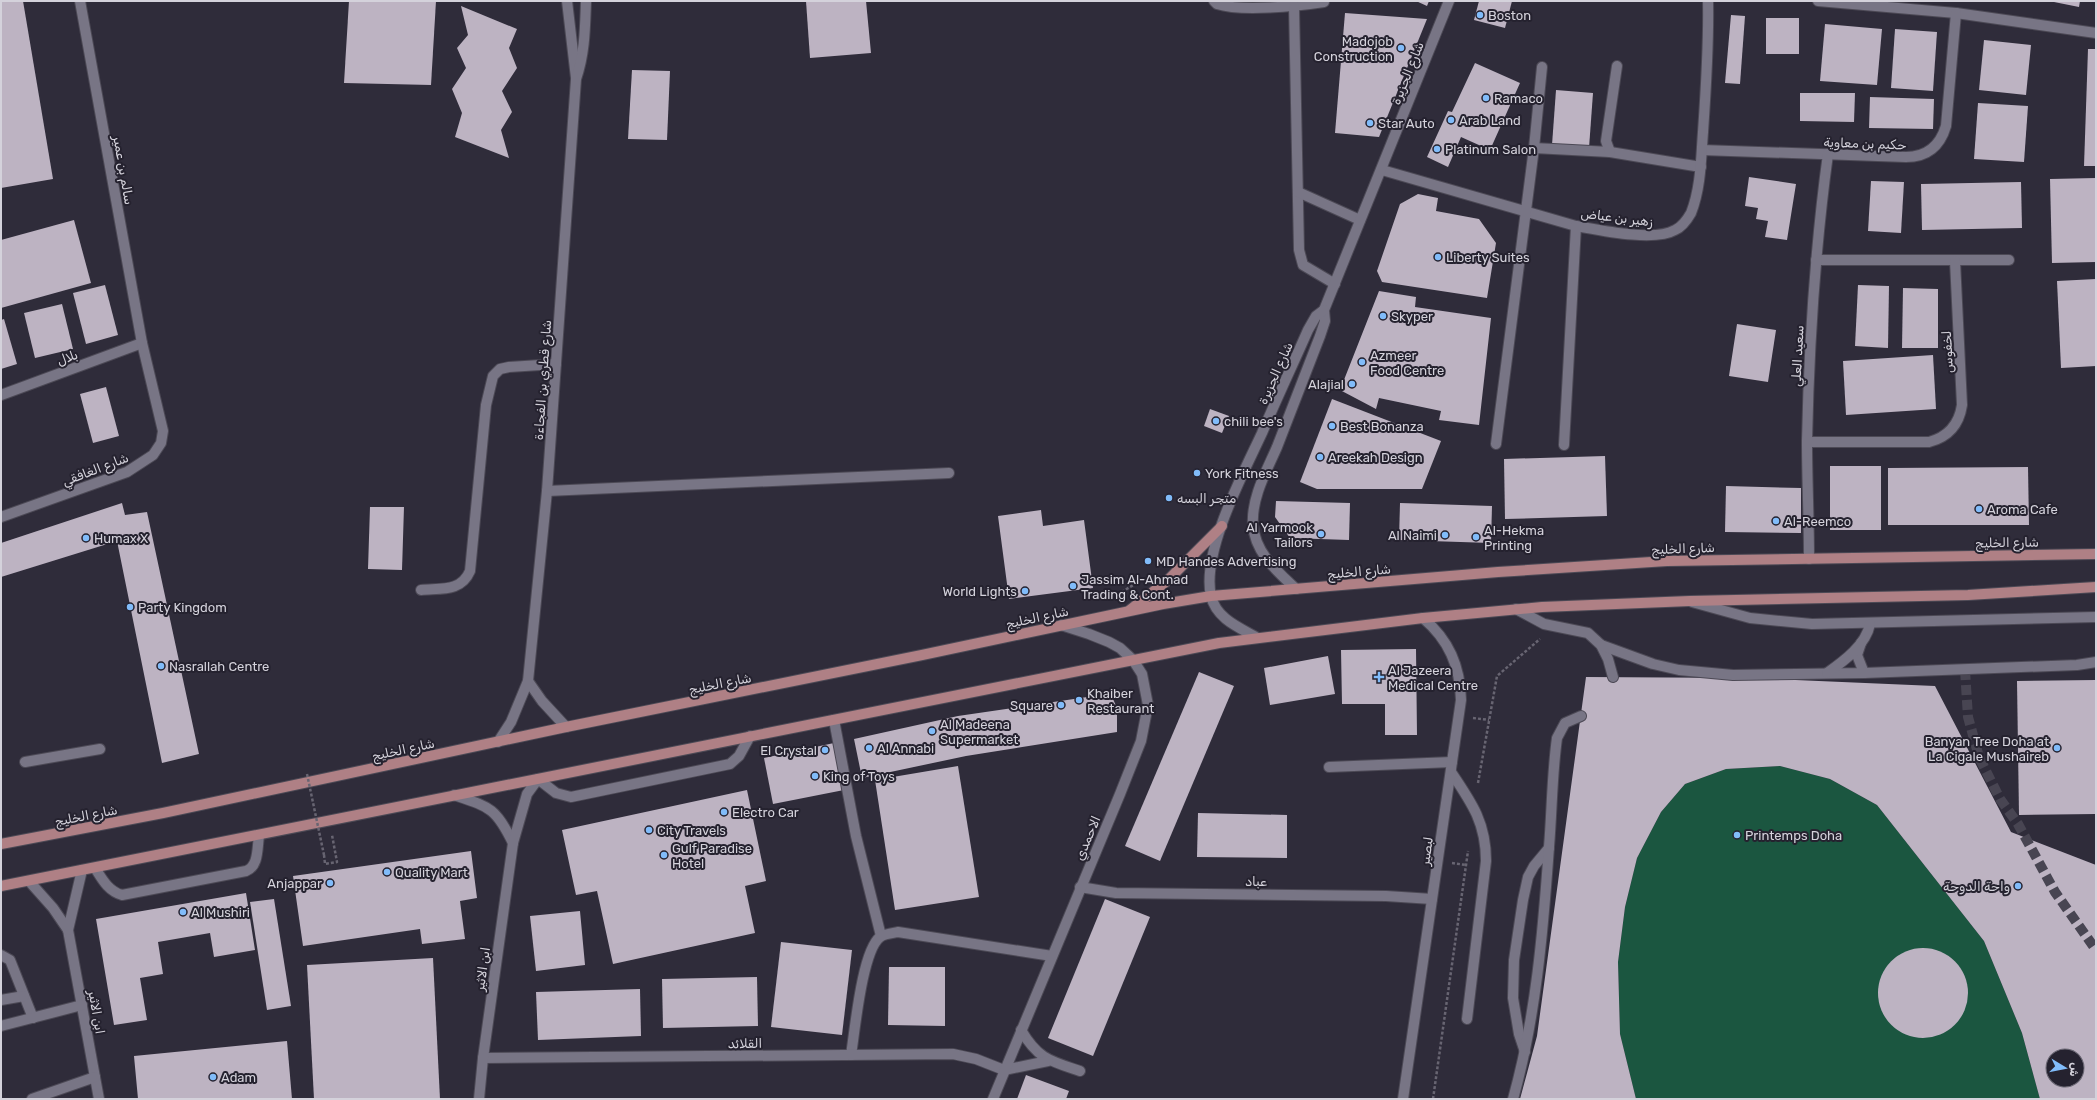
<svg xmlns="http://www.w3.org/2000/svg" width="2097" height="1100" font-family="Rubik,Vazirmatn,sans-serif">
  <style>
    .green { fill: #1b5640 }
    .building { fill: #bdb3c2; fill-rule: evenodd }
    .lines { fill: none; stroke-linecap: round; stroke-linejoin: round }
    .minor-tunnel { stroke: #484552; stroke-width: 10; stroke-dasharray: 10 5; stroke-linecap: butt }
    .minor-casing { stroke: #4c4955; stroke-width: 12 }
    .major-casing { stroke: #4c4955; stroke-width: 12 }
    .path { stroke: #686572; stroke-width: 2.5; stroke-dasharray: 3 2; stroke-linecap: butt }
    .minor { stroke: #787585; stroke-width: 10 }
    .major { stroke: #af8085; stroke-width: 10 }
    .path-bridge { stroke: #686572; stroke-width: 2.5; stroke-dasharray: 3 2; stroke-linecap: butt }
    .poi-dot { fill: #81bcfa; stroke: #25222f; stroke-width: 1.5 }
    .labels { text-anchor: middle; stroke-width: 4; stroke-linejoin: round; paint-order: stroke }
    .poi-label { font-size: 13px; fill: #d4d2db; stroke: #25222f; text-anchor: start }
    .street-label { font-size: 13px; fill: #d4d2db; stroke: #25222f }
  </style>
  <rect width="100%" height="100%" fill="#2f2c3a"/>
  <path class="green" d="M1780,766L1830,779L1877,805L1984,941L2022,1033L2040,1099H1636L1620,1034L1618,962L1625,907L1637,858L1661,812L1685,784L1726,769Z"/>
  <g class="building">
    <path d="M1,1H23L53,179L1,188Z"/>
    <path d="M349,1H436L431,85L344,83Z"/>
    <path d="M806,1H866L871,53L810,58Z"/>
    <path d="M1416,1H1429L1427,6Z"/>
    <path d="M1479,1H1512L1505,28L1474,20Z"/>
    <path d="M2049,1H2080L2079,7Z"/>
    <path d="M461,6L517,29L509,48L517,68L502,91L512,112L501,130L509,158L455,137L462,113L452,89L466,68L457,48L468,35Z"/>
    <path d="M1345,13L1427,19L1379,137L1335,133Z"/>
    <path d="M1731,15L1745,16L1740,84L1725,83Z"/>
    <rect x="1766" y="18" width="33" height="36"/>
    <path d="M1825,24L1882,29L1877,85L1820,81Z"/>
    <path d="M1895,29L1937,32L1933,91L1891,88Z"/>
    <path d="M1984,40L2031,45L2026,95L1979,90Z"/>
    <path d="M2088,49H2096V166H2084Z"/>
    <path d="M1475,63L1520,83L1490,150L1461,137L1448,167L1427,157L1448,111L1452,112Z"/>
    <path d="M632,70L670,71L667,140L628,139Z"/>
    <path d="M1556,90L1593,93L1589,148L1552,145Z"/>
    <path d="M1800,93H1855L1854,122L1800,121Z"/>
    <path d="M1870,97L1934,99L1933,129L1869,128Z"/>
    <path d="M1978,103L2028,106L2024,162L1974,159Z"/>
    <path d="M1749,177L1796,184L1787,240L1765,237L1768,221L1756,219L1758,208L1745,206Z"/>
    <path d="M2096,178V262L2052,263L2050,179Z"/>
    <path d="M1871,181L1904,182L1901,233L1868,231Z"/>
    <path d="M2021,182L2022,228L1922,230L1921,184Z"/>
    <path d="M1418,194L1438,198L1436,211L1479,219L1496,243L1487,298L1382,282L1377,271L1400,204Z"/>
    <path d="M74,220L91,283L1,308V240Z"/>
    <path d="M2096,279V366L2061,368L2057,281Z"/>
    <path d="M105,285L118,335L86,344L73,293Z"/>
    <path d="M1858,285L1889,286L1888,348L1855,346Z"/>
    <path d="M1903,288L1938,289V348H1902Z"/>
    <path d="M1379,291L1416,297L1415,307L1491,318L1479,425L1439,420L1441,411L1379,398L1376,409L1340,390Z"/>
    <path d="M62,304L73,349L35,358L24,313Z"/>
    <path d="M4,319L17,364L1,369V320Z"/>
    <path d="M1737,324L1776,330L1768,382L1729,376Z"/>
    <path d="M1933,355L1936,409L1846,415L1843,361Z"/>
    <path d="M106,387L119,436L93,443L80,394Z"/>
    <path d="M1332,399L1441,441L1422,489H1317L1300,482Z"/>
    <path d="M1210,409L1229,416L1222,433L1204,426Z"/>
    <path d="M1605,456L1607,516L1505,519L1504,459Z"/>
    <rect x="1830" y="466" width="51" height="64"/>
    <path d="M2028,467L2029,525H1888V468Z"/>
    <path d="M1726,486L1801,488V533L1725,532Z"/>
    <path d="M1276,501L1350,503L1349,540L1290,538L1275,517Z"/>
    <path d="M122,503L125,515L147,512L199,754L162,763L117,541L1,577V543Z"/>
    <path d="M1400,503L1492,506L1491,543L1399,540Z"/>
    <path d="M370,507H404L402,570L368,569Z"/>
    <path d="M1041,510L1043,526L1084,520L1093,588L1009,599L998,516Z"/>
    <path d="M1416,649L1417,735H1385V704H1342L1341,650Z"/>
    <path d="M1328,656L1335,694L1270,705L1264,668Z"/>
    <path d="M1199,672L1234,686L1160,861L1125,846Z"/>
    <path d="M1586,677L1750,678L1935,686L2011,832L2096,865V1099H2040L2022,1033L1984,941L1877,805L1830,779L1780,766L1726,769L1685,784L1661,812L1637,858L1625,907L1618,962L1620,1034L1636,1099H1520L1537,1036ZM2053,1056H2077V1080H2053Z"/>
    <path d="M2096,680V814L2019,815L2017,681Z"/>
    <path d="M1101,695L1113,699L1117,708V732L966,756L862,778L854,739L958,716Z"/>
    <path d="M834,743L844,790L773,804L764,758Z"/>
    <path d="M958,766L979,897L895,910L875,780Z"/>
    <path d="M747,790L766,881L745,886L755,933L613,964L597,891L576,895L562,830Z"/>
    <path d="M1198,813L1287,815V858L1197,857Z"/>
    <path d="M471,851L477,898L460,901L465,939L422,944L420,929L303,946L293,876Z"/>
    <path d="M246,893L255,950L214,957L210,933L158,942L163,974L140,978L147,1020L114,1025L96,919Z"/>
    <path d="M274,899L291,1006L267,1010L250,902Z"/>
    <path d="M1105,899L1150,917L1093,1056L1048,1038Z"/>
    <path d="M580,911L585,965L536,971L530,916Z"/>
    <path d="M781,942L852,950L842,1035L771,1027Z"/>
    <circle cx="1923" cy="993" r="45"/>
    <path d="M433,958L440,1099H314L307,965Z"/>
    <path d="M889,967H945V1026L888,1025Z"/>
    <path d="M757,977L758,1026L663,1028L662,979Z"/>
    <path d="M640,989L641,1036L538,1040L536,992Z"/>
    <path d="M287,1041L292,1099H138L134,1056Z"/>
    <path d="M1026,1075L1069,1091L1066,1099H1017Z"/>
  </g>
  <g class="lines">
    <path class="minor-tunnel" d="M1965,670L1968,717L1979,757L2000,799L2018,824L2055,892L2096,950"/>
    <defs>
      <g id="minor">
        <path d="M567,1L576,78"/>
        <path d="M1214,1L1217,4C1242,12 1297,6 1324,2"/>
        <path d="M1818,1L1956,13L2096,33"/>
        <path d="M1294,6L1299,250L1303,265L1335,284"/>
        <path d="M1534,148L1610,152L1701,167"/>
        <path d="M1702,150L1906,157C1927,157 1940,146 1946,126L1956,13"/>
        <path d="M1610,152L1606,141L1617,66"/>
        <path d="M1382,170L1576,226C1599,230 1654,242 1675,230C1682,227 1687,220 1691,213C1701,188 1701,158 1703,132C1706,88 1709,45 1708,1"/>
        <path d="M1298,192L1360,220"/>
        <path d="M1816,260H2009"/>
        <path d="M1,395L142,343"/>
        <path d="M1807,442H1929C1948,437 1959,425 1962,405L1955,261"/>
        <path d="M1496,444L1534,148L1542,67"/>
        <path d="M1564,445L1576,226"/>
        <path d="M547,491L949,473"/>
        <path d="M1,517L127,472L153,455L161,443L163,431L142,343L80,1"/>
        <path d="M1809,559C1809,519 1807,480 1807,441C1809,345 1815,249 1828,154"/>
        <path d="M1296,589C1277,571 1255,553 1253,525C1251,498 1267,470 1277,447C1291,410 1306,373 1320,336L1325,321L1324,310L1449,1"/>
        <path d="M421,590C441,588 461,592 470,571L486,405L493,376L500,369L509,367L556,364"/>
        <path d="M1692,602L1750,618L1812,624L2096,617"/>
        <path d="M1516,609L1544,624L1588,633L1601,645L1608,659L1613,677"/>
        <path d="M1256,637C1238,627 1216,618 1211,596C1201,552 1244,472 1262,433C1277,398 1293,364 1308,330L1316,316L1324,310"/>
        <path d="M1861,643L1857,655L1864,673"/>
        <path d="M1601,645L1653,664L1679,670L1733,675L1864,673L2077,665L2096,662"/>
        <path d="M1827,673C1844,661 1866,645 1870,624"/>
        <path d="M528,681L542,701L566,727"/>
        <path d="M834,720L856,836L881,936"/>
        <path d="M498,742L511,722L528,681L547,491L576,79C585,53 585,28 586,1"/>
        <path d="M25,762L100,749"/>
        <path d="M1329,767L1452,762"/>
        <path d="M1451,772C1472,803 1486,823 1486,861L1467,1019"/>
        <path d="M454,795C490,807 496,808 513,843"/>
        <path d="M95,868C102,879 108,891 122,895L246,871C259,866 257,848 259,836"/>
        <path d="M82,870L68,930L99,1099"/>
        <path d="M29,881L53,908L68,930"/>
        <path d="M1080,887L1116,893L1386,896L1432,899"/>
        <path d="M1,955L10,960L33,1018"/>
        <path d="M1,1000L24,996"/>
        <path d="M1,1026L82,1005"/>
        <path d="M1021,1030C1038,1059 1050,1061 1080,1071"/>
        <path d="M1525,1052L1519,1034L1513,998L1514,960L1523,900L1528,877L1534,866L1549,848"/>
        <path d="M851,1055C855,1030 862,951 880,937C884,934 892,933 898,932L1052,956"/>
        <path d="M483,1058L953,1054L976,1059L1004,1070"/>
        <path d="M1004,1070L1048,1061"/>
        <path d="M32,1099L95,1077"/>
        <path d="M479,1099L483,1058L513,843L527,794L538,779L556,793L571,797L730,764L739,756L750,736"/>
        <path d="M993,1099L1120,794L1141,741L1148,705L1142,674L1133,660L1120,648L1109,642L1089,634L1061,625"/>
        <path d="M1403,1099L1461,700C1460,666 1449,640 1423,618"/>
        <path d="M1513,1099C1536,1017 1543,932 1549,847C1552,811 1552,774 1557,738L1565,723L1581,716"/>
      </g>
      <g id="major">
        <path d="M1130,610L1168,580L1222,526"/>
        <path d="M1,844L163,813L566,727L922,655L1163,604L1211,596L1498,572L1667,561L2096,554"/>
        <path d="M1,886L1219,643L1423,618L1542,607L1690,601L1968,595L2096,587"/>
      </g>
    </defs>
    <use href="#minor" class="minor-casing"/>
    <use href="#major" class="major-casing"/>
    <g class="path">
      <path d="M1121,596L1120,593L1135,584"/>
      <path d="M1473,718L1489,720"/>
      <path d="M1478,783L1497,676L1540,639"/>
      <path d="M324,855L325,864L337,862L332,835"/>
      <path d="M1452,863L1466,865"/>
      <path d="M1433,1099L1468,851"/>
    </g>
    <use href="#minor" class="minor"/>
    <use href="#major" class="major"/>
    <path class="path-bridge" d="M307,774L324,855"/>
  </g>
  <g class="poi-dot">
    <circle cx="1480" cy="15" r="4"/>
    <circle cx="1401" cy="48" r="4"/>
    <circle cx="1486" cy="98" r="4"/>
    <circle cx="1451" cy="120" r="4"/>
    <circle cx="1370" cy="123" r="4"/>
    <circle cx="1437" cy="149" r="4"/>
    <circle cx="1438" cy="257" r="4"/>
    <circle cx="1383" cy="316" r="4"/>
    <circle cx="1362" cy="362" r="4"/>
    <circle cx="1352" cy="384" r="4"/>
    <circle cx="1216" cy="421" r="4"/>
    <circle cx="1332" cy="426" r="4"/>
    <circle cx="1320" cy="457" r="4"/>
    <circle cx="1197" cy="473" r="4"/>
    <circle cx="1169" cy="498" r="4"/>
    <circle cx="1979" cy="509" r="4"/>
    <circle cx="1776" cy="521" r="4"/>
    <circle cx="1321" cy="534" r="4"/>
    <circle cx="1445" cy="535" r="4"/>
    <circle cx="1476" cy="537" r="4"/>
    <circle cx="86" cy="538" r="4"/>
    <circle cx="1148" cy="561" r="4"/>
    <circle cx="1073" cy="586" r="4"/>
    <circle cx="1025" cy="591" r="4"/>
    <circle cx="130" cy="607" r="4"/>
    <circle cx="161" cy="666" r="4"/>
    <path d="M1377 671h4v4h4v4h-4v4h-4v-4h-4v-4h4z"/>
    <circle cx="1079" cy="700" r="4"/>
    <circle cx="1061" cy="705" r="4"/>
    <circle cx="932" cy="731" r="4"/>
    <circle cx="869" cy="748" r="4"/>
    <circle cx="2057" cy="748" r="4"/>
    <circle cx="825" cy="750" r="4"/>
    <circle cx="815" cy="776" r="4"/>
    <circle cx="724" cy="812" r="4"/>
    <circle cx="649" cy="830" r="4"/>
    <circle cx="1737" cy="835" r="4"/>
    <circle cx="664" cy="855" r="4"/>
    <circle cx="387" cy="872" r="4"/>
    <circle cx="330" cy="883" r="4"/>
    <circle cx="2018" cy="886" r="4"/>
    <circle cx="183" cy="912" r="4"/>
    <circle cx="213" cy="1077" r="4"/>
  </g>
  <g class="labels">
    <g class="poi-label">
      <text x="1488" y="20">Boston</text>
      <text x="1393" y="46" text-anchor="end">Madojob<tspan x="1393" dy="15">Construction</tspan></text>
      <text x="1494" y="103">Ramaco</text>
      <text x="1459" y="125">Arab Land</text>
      <text x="1378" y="128">Star Auto</text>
      <text x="1445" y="154">Platinum Salon</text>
      <text x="1446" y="262">Liberty Suites</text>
      <text x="1391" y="321">Skyper</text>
      <text x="1370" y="360">Azmeer<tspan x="1370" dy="15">Food Centre</tspan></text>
      <text x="1344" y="389" text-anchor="end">Alajial</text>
      <text x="1224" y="426">chili bee's</text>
      <text x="1340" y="431">Best Bonanza</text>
      <text x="1328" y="462">Areekah Design</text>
      <text x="1205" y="478">York Fitness</text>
      <text x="1177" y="503">متجر البسه</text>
      <text x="1987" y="514">Aroma Cafe</text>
      <text x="1784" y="526">Al-Reemco</text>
      <text x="1313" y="532" text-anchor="end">Al Yarmook<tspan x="1313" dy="15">Tailors</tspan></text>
      <text x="1484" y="535">Al-Hekma<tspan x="1484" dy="15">Printing</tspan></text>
      <text x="1437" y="540" text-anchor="end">Al Naimi</text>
      <text x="94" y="543">Humax X</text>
      <text x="1156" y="566">MD Handes Advertising</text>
      <text x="1081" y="584">Jassim Al-Ahmad<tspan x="1081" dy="15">Trading &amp; Cont.</tspan></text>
      <text x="1017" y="596" text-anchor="end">World Lights</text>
      <text x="138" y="612">Party Kingdom</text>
      <text x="169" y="671">Nasrallah Centre</text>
      <text x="1388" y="675">Al Jazeera<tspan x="1388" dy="15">Medical Centre</tspan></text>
      <text x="1087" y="698">Khaiber<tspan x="1087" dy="15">Restaurant</tspan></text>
      <text x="1053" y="710" text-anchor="end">Square</text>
      <text x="940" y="729">Al Madeena<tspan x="940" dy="15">Supermarket</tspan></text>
      <text x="2049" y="746" text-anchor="end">Banyan Tree Doha at<tspan x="2049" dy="15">La Cigale Mushaireb</tspan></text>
      <text x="877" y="753">Al Annabi</text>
      <text x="817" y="755" text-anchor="end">El Crystal</text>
      <text x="823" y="781">King of Toys</text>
      <text x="732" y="817">Electro Car</text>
      <text x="657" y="835">City Travels</text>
      <text x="1745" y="840">Printemps Doha</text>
      <text x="672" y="853">Gulf Paradise<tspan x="672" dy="15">Hotel</tspan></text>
      <text x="395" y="877">Quality Mart</text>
      <text x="322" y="888" text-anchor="end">Anjappar</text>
      <text x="2010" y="891" text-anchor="end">واحة الدوحة</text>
      <text x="191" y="917">Al Mushiri</text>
      <text x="221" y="1082">Adam</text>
    </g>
    <g class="street-label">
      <text transform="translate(1407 73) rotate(-68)" y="5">شارع الجزيرة</text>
      <text transform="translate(1865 143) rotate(2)" y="5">حكيم بن معاوية</text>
      <text transform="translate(124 170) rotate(80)" y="5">سالم بن عمير</text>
      <text transform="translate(1617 217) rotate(7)" y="5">زهير بن عياض</text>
      <text transform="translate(1947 352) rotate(-93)" y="5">لخفوس</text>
      <text transform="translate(1797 356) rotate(-87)" y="5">سعيد العلي</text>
      <text transform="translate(67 357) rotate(-20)" y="5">بلال</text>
      <text transform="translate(1275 373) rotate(-66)" y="5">شارع الجزيرة</text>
      <text transform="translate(542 380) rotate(-86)" y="5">شارع قطري بن الفجاءة</text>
      <text transform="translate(95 469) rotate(-21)" y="5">شارع الغافقي</text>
      <text transform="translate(2007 542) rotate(-1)" y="5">شارع الخليج</text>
      <text transform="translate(1683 548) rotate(-2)" y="5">شارع الخليج</text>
      <text transform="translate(1359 571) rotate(-5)" y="5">شارع الخليج</text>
      <text transform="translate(1037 617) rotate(-12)" y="5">شارع الخليج</text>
      <text transform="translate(720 683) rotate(-11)" y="5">شارع الخليج</text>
      <text transform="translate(403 749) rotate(-12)" y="5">شارع الخليج</text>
      <text transform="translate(86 815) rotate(-11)" y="5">شارع الخليج</text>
      <text transform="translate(1087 838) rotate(-67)" y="5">الاحمدي</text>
      <text transform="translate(1426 851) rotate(-82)" y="5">لبصير</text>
      <text x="1256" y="886">عباد</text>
      <text transform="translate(482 969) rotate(-82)" y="5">ابن الاثير</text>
      <text transform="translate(97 1012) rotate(80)" y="5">ابن الاثير</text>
      <text transform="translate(745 1043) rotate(-1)" y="5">القلائد</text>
    </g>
  </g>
  <rect width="2097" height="1100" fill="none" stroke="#d4d2db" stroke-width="4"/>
  <g transform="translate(2065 1068) rotate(100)"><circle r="19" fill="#25222f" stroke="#6b6874"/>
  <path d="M0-3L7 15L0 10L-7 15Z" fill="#81bcfa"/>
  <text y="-6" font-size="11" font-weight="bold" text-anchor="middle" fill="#d4d2db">ش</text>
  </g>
</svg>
